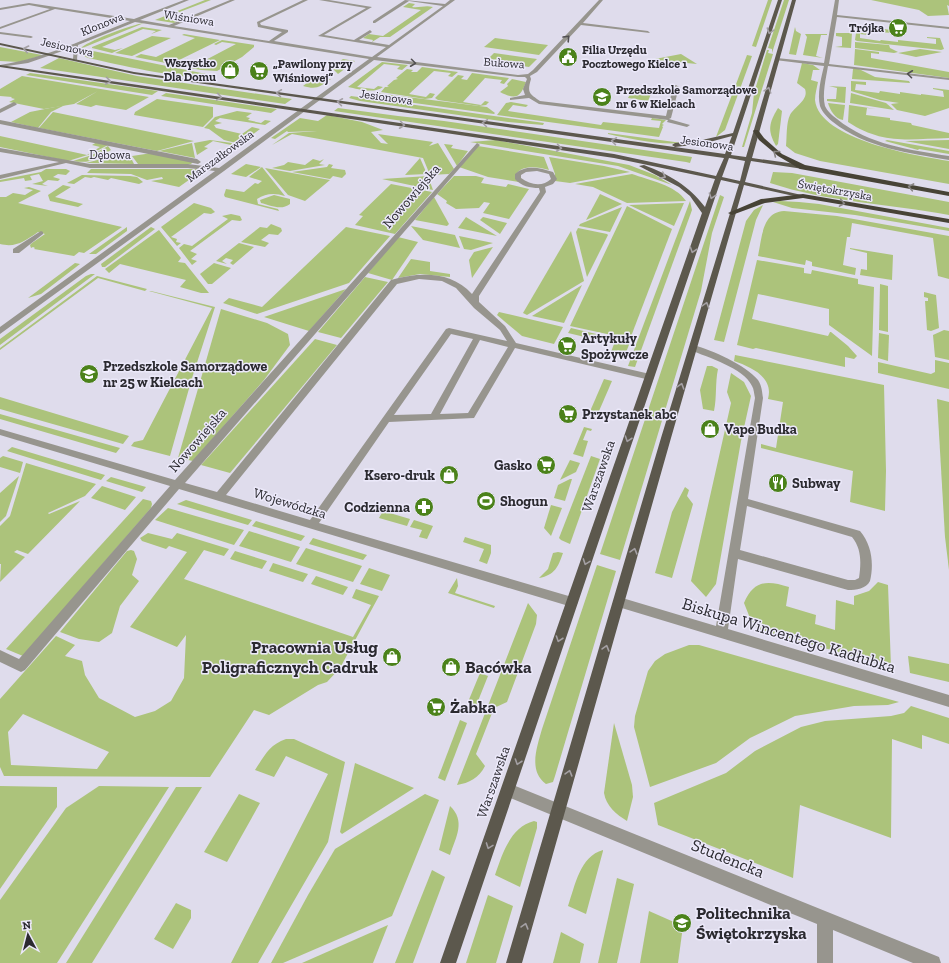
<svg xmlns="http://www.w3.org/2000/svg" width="949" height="963" font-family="'Zilla Slab',serif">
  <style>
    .green { fill: #acc37b; fill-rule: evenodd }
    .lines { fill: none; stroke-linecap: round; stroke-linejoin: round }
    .minor { fill: #97958e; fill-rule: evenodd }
    .major { fill: #5c584d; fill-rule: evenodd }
    .highway { fill: #474336; fill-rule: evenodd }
    .oneway { stroke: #a4a0a4 }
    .oneway2 { stroke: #514f51 }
    .oneway3 { stroke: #898584 }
    .labels { text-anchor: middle; stroke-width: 3; stroke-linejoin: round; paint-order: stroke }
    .far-street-label { font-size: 12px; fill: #2b2a30; stroke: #ece9fa }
    .far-poi-label { font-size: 12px; font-weight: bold; fill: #2b2a30; stroke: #ece9fa; text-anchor: start }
    .street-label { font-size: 14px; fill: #2b2a30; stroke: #ece9fa }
    .poi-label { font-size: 14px; font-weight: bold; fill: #2b2a30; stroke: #ece9fa; text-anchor: start }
    .near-street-label { font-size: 17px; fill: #2b2a30; stroke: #ece9fa }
    .near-poi-label { font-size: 17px; font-weight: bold; fill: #2b2a30; stroke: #ece9fa; text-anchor: start }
  </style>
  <rect width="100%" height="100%" fill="#dfdcec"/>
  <g class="green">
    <path d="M205,0H211L169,16L180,19L190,16L174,23L155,20Z"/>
    <path d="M768,0H772L756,47L752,46Z"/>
    <path d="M784,0H789L772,53V49L768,48Z"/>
    <path d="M871,0H949V6L947,5L949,15L928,16L919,10Z"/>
    <path d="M409,3L415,4L412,7C420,8 425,5 433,7L390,37H380L372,42L373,40L363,38L369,34L383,36L421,10L403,7Z"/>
    <path d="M144,23L80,49C84,42 134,24 144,23Z"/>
    <path d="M856,25L905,32V33L859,32L856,31Z"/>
    <path d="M142,27L162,30L151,34L156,31L143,29L102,47L115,50L123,48L112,53L92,48V47Z"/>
    <path d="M795,27L796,31L801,34L796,55L789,54Z"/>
    <path d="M836,33H852L851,48L835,47L842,46V37L836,36Z"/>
    <path d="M856,33H868V35L860,34V38L880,41L881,40L898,42V40L936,44V39L927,38V37L940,38L944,49L941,50L857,41L855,40Z"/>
    <path d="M184,34L220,40L171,64L135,57L141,54L156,57L195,38L182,35Z"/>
    <path d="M805,34H827V35H821L816,56L823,58L803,55L807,37Z"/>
    <path d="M152,36L171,38L132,56L115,53Z"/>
    <path d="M495,38L548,45L539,55L484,47Z"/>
    <path d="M222,40L255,45H254V47L242,57L217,71L201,70L173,65L189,58L183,61L198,64L236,44L222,42L216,45L214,44Z"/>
    <path d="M855,42L889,45L890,48L898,52L894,53L855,48Z"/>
    <path d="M0,47L42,55H44L19,62L0,61Z"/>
    <path d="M855,49L879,52V54L871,53V58L949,72V78L854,65Z"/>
    <path d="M920,49L942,52L916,57L898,53Z"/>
    <path d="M88,50L211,75C197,84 108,62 88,58L80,54L79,51Z"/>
    <path d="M767,50H769L768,53L773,54L744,147H742L752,113L754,93Z"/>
    <path d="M494,53L537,59L529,67L486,61Z"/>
    <path d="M681,54L697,64L655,60V59Z"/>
    <path d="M747,55L752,56L725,130L716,137Z"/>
    <path d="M59,58L137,76L292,99L285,104L40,68Z"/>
    <path d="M343,59L355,61L338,74L331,67Z"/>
    <path d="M382,62L408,65L402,70L397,69L400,66L384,64L357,87L374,89L378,86L383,87C374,94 358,89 348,87Z"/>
    <path d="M802,63L813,65L820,70H813L811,80L818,82C817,87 815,94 815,100C819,140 918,156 949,161V184L820,161L795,153L786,146C787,137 786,123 790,115C795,106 809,100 805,89L797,83Z"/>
    <path d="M422,67L458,72L452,77L448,76L451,73L434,71L409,94L426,97L430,93L435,94L432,98L425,99L381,92L385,87H389L387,86L394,80L398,79L396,78L407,69L413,70L411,72H417Z"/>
    <path d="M853,69H859L875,77L909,81L910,83L852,79Z"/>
    <path d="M30,73L158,91L152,95L26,75Z"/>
    <path d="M472,73L509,78L504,84L500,83L502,80L485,78L463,102L481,105L485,101L489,102L486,105L479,106L438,100L435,98L458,75L464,76L461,79L467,80Z"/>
    <path d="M22,76L149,97L126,110L96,105L91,107L76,104L98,91L74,104L44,109L9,102L15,99L11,98L12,97L0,96V89Z"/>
    <path d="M312,79H331C319,87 317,90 303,86Z"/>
    <path d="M512,79L526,82C520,98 516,100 500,92L508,86L507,84Z"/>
    <path d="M851,81L866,82V85L856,84L855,90L879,93L880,91L900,94V92L921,95V94L944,97L943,91L933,89V88L949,90V108L925,116L897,110L891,104L899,103L880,100L851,91Z"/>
    <path d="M829,86L846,87L845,103L827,101V99H836L837,88Z"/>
    <path d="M634,87L653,89L648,101L628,98Z"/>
    <path d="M166,93L277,109L271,113L161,96Z"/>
    <path d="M376,93L487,107L495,113L494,114L364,96Z"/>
    <path d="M851,93L886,103L894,110L850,103Z"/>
    <path d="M351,96L537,122L544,123L543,125L508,122L360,101L349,98Z"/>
    <path d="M157,99L213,107V117L203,127L134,115L135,112Z"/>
    <path d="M511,102L528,105L526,107L513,105L508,111L601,125L603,122L659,128L661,121L651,120L652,118L666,120L662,124L664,125L662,126L663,127L659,137L497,115L506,103Z"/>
    <path d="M828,103L845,105L843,120C835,119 830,110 828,103Z"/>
    <path d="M65,105L51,112L38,128L11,122L30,112Z"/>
    <path d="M849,105L876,109L867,108L866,115L890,118V120L911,123L912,125L949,133V138C909,139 883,145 848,122Z"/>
    <path d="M338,108L398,116L444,121L692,157L690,163L686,162L334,111Z"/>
    <path d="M778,108L782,111L778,144L776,146C767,130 769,123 778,108Z"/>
    <path d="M237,111L252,113L246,117L250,118L248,120L261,123L265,120L271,121L265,125L220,118L215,121L222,123L214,125L216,128L242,134L252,127L260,129L240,144L224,140L209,129L204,128L215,117Z"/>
    <path d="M53,112L194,141L157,151L39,128Z"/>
    <path d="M327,115L362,122L383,130L371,132L381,143L388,144L378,134L433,142L429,146L438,143L454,169L449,174L430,175L423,158L292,134L272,145L289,133L317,131L288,132L287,131L275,139L271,138L300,118L318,121Z"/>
    <path d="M608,133L682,143C656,145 632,139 608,134Z"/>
    <path d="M0,136L87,155L100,147L92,145L97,142L108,145L91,154L68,161L0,147Z"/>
    <path d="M210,140L232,143L231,145L213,141L204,147L208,148L197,155L194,143Z"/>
    <path d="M496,140L629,165L655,175L672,185L618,166L470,142Z"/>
    <path d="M887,140L949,151V154L919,149L918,150L885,141Z"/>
    <path d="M949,140V149L905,141Z"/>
    <path d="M192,143L195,158L159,151Z"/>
    <path d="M444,144L453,145L451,148L468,151L457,166Z"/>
    <path d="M108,146L111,150C97,159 90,164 73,161L92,155Z"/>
    <path d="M478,146L544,157L549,170C538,167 521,164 515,176L519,182L488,177L459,167Z"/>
    <path d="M152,153L193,162L191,164H138L132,156Z"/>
    <path d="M549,157L604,166L630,172L570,183L555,181V174Z"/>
    <path d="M420,158L427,174L405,175Z"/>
    <path d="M101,159L132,160L134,164L86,163Z"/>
    <path d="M313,159L320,161L324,159L319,164L325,165L290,171L272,168L284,165L288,162L305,165Z"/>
    <path d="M246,164L261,167L246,177L231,174Z"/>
    <path d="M329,164L333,165L331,168L345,170L346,174L342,178L333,176L330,179L292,172L327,167Z"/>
    <path d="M262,167L285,196C275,193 266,193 257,199L258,204L278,209L279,211L225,197L224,195L226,189L244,192L255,183L258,184L262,181L249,177Z"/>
    <path d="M265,168L330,180L305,201L288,195Z"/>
    <path d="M46,169H66L70,171L66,175L58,174L53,177L60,179L58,181L48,180L42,184L48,186L32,184L43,181L39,174L30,176L32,180L25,181L24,178L0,182V180L41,172Z"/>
    <path d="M91,169H195L203,170L179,187L151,181L163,179L162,177L147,180L131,174L87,173Z"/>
    <path d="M773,172L792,173L949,202V215C890,204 827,202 770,183Z"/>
    <path d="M632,174C648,180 676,185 686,201L627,203L593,187L575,184Z"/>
    <path d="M82,175L130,176L137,177L143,182L139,184L111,178L108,180L94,177L91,178L85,177L74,184L67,183Z"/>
    <path d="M428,176L433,190L382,179Z"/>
    <path d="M454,176H476L484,178L481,183L506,187L508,184L529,189L509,219L483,213L490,203L484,202L479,208L456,209L446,203L447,201L437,194Z"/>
    <path d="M391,184L432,192L395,234L355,225L363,216L359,215Z"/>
    <path d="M63,185L71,187L55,197L83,204L78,207L50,201L48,195Z"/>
    <path d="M29,187L41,191L18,203L122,227L84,253L79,252L74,256L34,249L35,248L33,247L31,248L30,245L32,243L45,234L38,232C25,241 16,248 0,244V197H6L13,193L25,195L33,190L24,188Z"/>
    <path d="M600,194L622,204L586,220Z"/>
    <path d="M274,195L290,199V204C281,211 270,205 261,203L260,200Z"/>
    <path d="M720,195L724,197L712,233L701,291L620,560L600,554Z"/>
    <path d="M434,197L449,224L447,226L415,220Z"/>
    <path d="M690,201L692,210L635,367L628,366Z"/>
    <path d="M780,201L799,202L819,204L949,228V231L855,215L792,208L773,202Z"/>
    <path d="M194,203L211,208L215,212L211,214L204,213L171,237L177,239L176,242L181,243L177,246L161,227Z"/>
    <path d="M684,203L674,226L629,205Z"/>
    <path d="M763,205L756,220L724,342L714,340L746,221L754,210Z"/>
    <path d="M627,206L672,229L630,339L570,326Z"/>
    <path d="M622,207L610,232L579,226L580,224Z"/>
    <path d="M784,211L837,216L949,236V279L938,276L933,238L852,223L850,237H847L843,265L856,268L855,275L812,266V262L806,260L805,265L758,256C762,238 762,212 784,211Z"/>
    <path d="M231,214L240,216L242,220L240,221L232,220L190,251L197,254L191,259L197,261L192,265L179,248L184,244L192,246L228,219L222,216Z"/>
    <path d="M466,217L497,236L458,228Z"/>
    <path d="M483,217L507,223L500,234L480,220Z"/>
    <path d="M271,224L281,228L282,231L278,235L269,234L261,240L269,243L265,247L241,242L260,227L267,228Z"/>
    <path d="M411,226L455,235L460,248L423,240Z"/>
    <path d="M127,227V231L96,254H89Z"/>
    <path d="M151,227L155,229L105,267H102L101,264Z"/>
    <path d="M346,227L390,236L349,283L257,314L223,303L229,298L262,307Z"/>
    <path d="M578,228L607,234L608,235L587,277L576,232Z"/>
    <path d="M159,230L181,258L178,262L185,263L209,293H201L180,287L186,280L120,264L109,273L105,269Z"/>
    <path d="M571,231L584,281L527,315L523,313Z"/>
    <path d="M459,236L493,243L471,250L464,249Z"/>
    <path d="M398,237L418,242L392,280L368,273Z"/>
    <path d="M239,243L254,247L233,265L230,263L233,260L226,258L222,261L227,264L216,261Z"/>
    <path d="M493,247L472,278L469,260L474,252Z"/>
    <path d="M850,248L893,255L892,280L860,275L861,269L867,270V253L850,249Z"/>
    <path d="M411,259L430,262V271L450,274V277L420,274L398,278Z"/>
    <path d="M757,260L804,268V273L811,274L812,270L858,279V284L874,287L872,356L829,325V309L758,294L752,319L828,336L830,332H831L848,346L857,356L854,359L845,357V367L756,348L753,349L737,345Z"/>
    <path d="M75,263L80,264L41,294L28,298Z"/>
    <path d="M214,263L231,268L212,284H208L200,274Z"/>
    <path d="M91,274H95L0,345V339L86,276Z"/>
    <path d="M97,276L147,289L145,291L98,278L0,350V348Z"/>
    <path d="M365,277L388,282L341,338L318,332Z"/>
    <path d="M880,284L888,286V332L879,330Z"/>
    <path d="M582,285L564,323L532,316Z"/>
    <path d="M346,289L309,331L264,317Z"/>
    <path d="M149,291H151L215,307L192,378L170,456L131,446L134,442L143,440L212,308Z"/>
    <path d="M924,292L936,295L939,328L931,331L927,330L925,301H928V298L924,297Z"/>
    <path d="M221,309L267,323L288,334L290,345L264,380L193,461L178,458Z"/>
    <path d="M499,312L563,327L554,344L522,336L497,315Z"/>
    <path d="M571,328L630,342L625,355L611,352L614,344L568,333Z"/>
    <path d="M944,330L949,331V360L935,357L933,335Z"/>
    <path d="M879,333L889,335L888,361L878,358Z"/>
    <path d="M315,339L337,345L230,473L201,465Z"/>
    <path d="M735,355L884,385L886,471L885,511L850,502L853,471L761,448V444L776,448L783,402L768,399C774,377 751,367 734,361Z"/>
    <path d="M935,360L949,363V389L878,373V362L931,374L935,372Z"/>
    <path d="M707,366H712L718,369C715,383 717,397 714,411L703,409L700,390Z"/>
    <path d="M731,373L744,382L751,396L741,441L716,584L706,597L691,581L731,403L727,392Z"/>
    <path d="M604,379L612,381L596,418L588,416Z"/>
    <path d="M0,397L129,436L123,444L0,409Z"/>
    <path d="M937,399L949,402V570L945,537Z"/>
    <path d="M0,414L120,448L116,453L0,419Z"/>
    <path d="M584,427L592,429L591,431L587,430L583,440L588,441L583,457L573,454Z"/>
    <path d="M12,447L105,475L101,480L7,451Z"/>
    <path d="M3,456L23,462L20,473L0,467V458Z"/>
    <path d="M591,456L600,459L570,544L561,540L559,538Z"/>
    <path d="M570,460L580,463L576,472L560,480Z"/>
    <path d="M26,463L96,484L85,496L48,513L49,514L80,501L28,554L17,550L14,552L25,557L0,582L1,564H0V526L10,516Z"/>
    <path d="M19,476L6,516L0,522V493Z"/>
    <path d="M111,477L146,487L142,492L106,481Z"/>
    <path d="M570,479H572L565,501L554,498L558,485Z"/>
    <path d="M102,486L136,497L125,510L91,498Z"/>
    <path d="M685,487L689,490L687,496L693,504L672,578L655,573L672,512Z"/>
    <path d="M143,499L151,501L152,504L151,508L23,656L6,649Z"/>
    <path d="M186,500L252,520L248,525L177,504Z"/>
    <path d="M551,505L562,508L551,536L544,528Z"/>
    <path d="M168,508L244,530L234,545L155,520Z"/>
    <path d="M383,511L410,519L407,526L379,518Z"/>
    <path d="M414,520L433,526L427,539L419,537L422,530L410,527Z"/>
    <path d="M256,521L305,536L301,541L252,526Z"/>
    <path d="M249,531L300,547L291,562L239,546Z"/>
    <path d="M148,533L172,539L177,533L229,549L224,556L204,550L184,579L353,637L371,605L352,598L356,589L379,596L340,668L327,682L318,685L269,715L254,710L210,777L4,776L0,767V699L56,636L75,645L65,656L82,661L85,675L99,698L135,717L155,711L171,701L184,678L186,635L177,647L130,627L187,552L169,546L166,549L142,541L140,538ZM23,714L109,752L97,769L11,765L8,732Z"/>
    <path d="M465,537L491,545V553L487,564L479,561L484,549L463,542Z"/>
    <path d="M313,538L367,555L363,560L309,544Z"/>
    <path d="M306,548L362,566L353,582L296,564Z"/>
    <path d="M131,550L134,551L137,559L132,575L139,581L120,606L112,633L99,642L79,639L60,632L127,551Z"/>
    <path d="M235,551L267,561L262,569L230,559Z"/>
    <path d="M558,552L563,553C558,567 555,575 539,578L548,569L553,553Z"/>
    <path d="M273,563L308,574L303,582L269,571Z"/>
    <path d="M597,565L616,571L555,776L553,782L546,784C528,771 537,747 542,729Z"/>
    <path d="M369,568L390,575L382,591L360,584Z"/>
    <path d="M316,576L348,587L343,595L311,584Z"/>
    <path d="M457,578L458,586L455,593L495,606L494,608L448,593Z"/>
    <path d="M878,582L888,585L891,667L761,630L752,623L744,603C754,580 767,580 789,587L786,606L816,615L815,624L835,630L836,600L854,605V596L869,591Z"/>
    <path d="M528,603L537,615L536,624L507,702L494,708L476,754L485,766C479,778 469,783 457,785Z"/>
    <path d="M689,645H699L899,702L888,705L854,706L795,716L750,738L716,763L650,787L634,727L635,716L648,671L655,661L665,654Z"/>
    <path d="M908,656L949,664V682L910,673Z"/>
    <path d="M480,673L488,676L476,706L468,702Z"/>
    <path d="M911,706L949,718V744L922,735V749L892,739L891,838L800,805L793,878L658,825L654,803L726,773L755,751L801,727L825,721L891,716L904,713Z"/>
    <path d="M460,720L467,723L445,781L438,778Z"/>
    <path d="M614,723L632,785L633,797L627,821C617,815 606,806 604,793Z"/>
    <path d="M286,739H294L345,762L328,842L258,963H231L328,774L286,756L274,777L255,770C265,755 269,745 286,739Z"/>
    <path d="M355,763L414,788L342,834L340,832Z"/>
    <path d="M0,786L57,787V807L0,889Z"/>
    <path d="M99,786L169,787L57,963H0V900L66,808Z"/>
    <path d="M176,787H202L92,963H66Z"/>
    <path d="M239,794L260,803L227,862L204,852Z"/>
    <path d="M425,794L439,800L392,916L283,963H271L308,895L335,849Z"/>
    <path d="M450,806C466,821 456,837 450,855L439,850Z"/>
    <path d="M534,821L537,822V828L520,887L495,875C502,855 510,827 534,821Z"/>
    <path d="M603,850V851L586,914L568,906C575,886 580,856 603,850Z"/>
    <path d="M432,870L445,877L413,963H395Z"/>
    <path d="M617,878L634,884L617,963H598Z"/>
    <path d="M488,895L513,906L496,963H466Z"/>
    <path d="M176,903L191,910V918L173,949L154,939Z"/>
    <path d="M649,911L683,926L678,963H640Z"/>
    <path d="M388,925L373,963H302Z"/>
    <path d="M561,932L584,944L580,963H553Z"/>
  </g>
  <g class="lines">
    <g class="minor">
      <path d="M184,0H189L140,20L169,25L230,0H235L174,26L269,41L282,32L258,27L257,22L303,0H308L260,23L261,25L288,30V32L274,41L372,57L386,47L318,36L366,8L319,0H329L372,7L324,35L354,40L370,30L372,32L359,40L389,45L443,6L409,1L375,23H373V21L405,0L445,4L450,0H455L377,57L518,75L528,74L533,70L599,0H603L583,23L648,31L650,33L581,25L537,72L530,76L531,79C527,93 529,93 540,101L666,116L673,87L676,85L679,87L671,118L669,119L690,125L687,127L667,122L668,120L539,104L529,98L510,100V98L525,95L523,89L527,79L525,77H518L374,60L224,171L0,334V327L215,171L188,168H90L66,163L0,179V175L59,162L0,152V148L90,164H188L219,168L369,59L135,22L78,45L77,60L73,59L74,47L28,63L0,67V65C46,58 87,38 130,21L55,9L0,29V27L50,9L29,5L0,10V8L29,3L134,19Z"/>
      <path d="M835,0H839L837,15L949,27V29L837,17L829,64L949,78V80L828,66C826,78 822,94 825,106C827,111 833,116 837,119C869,145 910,150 949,156V160C909,153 866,148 833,122C828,118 822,112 820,106C817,94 821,78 824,66L775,60L777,58L824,63Z"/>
      <path d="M0,32L31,36L33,37L31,38L0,34Z"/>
      <path d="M14,102L17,104L16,105L0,113V109Z"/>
      <path d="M0,120L197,159L201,162L198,164L0,124Z"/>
      <path d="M477,143L480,145L479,146L185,483L217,492L391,280C420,272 451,271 472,294L540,192L539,188C530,188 521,186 515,179V174C526,164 540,168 553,172L557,179L553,184L545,187L546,192L479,296V302L505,326L516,343L650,374L654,377L653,379L650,380L515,348L474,418L389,422L319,523L572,597L576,598L578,602L576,606L572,607L179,489L25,670L21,672L0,662V650L19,659L170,486L0,435V429L175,480ZM537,171L549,174L551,179C543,187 530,185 521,178V175L526,172ZM419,279L442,281L456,288L474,308L500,330L507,341L449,328L446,329L310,520L226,495L397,284ZM451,334L473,339L431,414L394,415ZM480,340L508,347L468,413L440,414Z"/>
      <path d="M41,231L43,232V234L19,253H13V249Z"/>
      <path d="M693,345C712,350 746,365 758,380C762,386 762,392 763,398L748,499L860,531C872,545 874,564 870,581C866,589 856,590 848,590L738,559L728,629L949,695V707L615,606L613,602L615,598L619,597L716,626L755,398C754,394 754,389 752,386C744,368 707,357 690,350L689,348L690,346ZM747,506L852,537C862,549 861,564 859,578L855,580H848L740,550Z"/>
      <path d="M508,783L939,957L941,963H913L833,930V963H817V924L503,795L501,790L503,785Z"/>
    </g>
    <path class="major" d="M778,0H782L731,155L746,157L792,0H796L752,158L803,165L806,167L803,169L751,161L745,182L806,196L803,198L744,185L671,438L522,963H506L661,438L739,184L721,180L456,963H440L702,213L690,196L679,187L639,166L644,165C670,175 688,185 705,207L715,179L614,158L0,67V65L614,154L716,176L724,158L134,74L0,45V43L134,72L725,154L732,136L702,144L675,147L672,145L675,143L702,140L733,133ZM729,158L745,161L740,181L722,177Z"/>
    <g class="highway">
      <path d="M754,130H758L764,138L782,154L805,165L949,192V196L800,169L778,156L759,140L753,131Z"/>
      <path d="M803,194L949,219V223L803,198L765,203L732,215L728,213L761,199Z"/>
    </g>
  </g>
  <defs><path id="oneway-chevron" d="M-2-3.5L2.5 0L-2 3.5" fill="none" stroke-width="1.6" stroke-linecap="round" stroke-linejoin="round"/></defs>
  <g class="oneway">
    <use href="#oneway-chevron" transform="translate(770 31) rotate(108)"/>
    <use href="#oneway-chevron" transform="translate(26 49) rotate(-168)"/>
    <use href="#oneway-chevron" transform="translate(108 81) rotate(8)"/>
    <use href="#oneway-chevron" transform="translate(768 90) rotate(-72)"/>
    <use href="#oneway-chevron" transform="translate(279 93) rotate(-172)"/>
    <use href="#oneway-chevron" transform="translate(219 97) rotate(9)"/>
    <use href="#oneway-chevron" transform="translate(340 102) rotate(-172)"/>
    <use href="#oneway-chevron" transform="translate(485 123) rotate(-172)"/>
    <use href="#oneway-chevron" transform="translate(402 125) rotate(8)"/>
    <use href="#oneway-chevron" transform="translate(614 141) rotate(-172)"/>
    <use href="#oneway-chevron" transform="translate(559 148) rotate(8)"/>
    <use href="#oneway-chevron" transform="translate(663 176) rotate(27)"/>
    <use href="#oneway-chevron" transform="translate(712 196) rotate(109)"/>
    <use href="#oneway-chevron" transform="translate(693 250) rotate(109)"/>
    <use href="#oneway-chevron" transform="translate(706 305) rotate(-73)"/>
    <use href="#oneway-chevron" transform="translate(681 386) rotate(-73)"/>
    <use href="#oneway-chevron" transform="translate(628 439) rotate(109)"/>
    <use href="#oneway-chevron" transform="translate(634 551) rotate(-74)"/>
    <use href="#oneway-chevron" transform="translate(586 562) rotate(110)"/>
    <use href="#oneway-chevron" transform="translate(559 639) rotate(109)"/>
    <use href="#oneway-chevron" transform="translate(606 648) rotate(-74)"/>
    <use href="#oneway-chevron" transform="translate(518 762) rotate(109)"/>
    <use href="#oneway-chevron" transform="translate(569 773) rotate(-74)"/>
    <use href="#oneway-chevron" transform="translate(489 846) rotate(110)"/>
    <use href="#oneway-chevron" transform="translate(525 926) rotate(-74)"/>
  </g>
  <g class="oneway2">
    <use href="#oneway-chevron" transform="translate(567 38) rotate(-47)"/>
    <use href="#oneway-chevron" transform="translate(413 63) rotate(7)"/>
    <use href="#oneway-chevron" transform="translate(910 74) rotate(-173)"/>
  </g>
  <g class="oneway3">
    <use href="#oneway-chevron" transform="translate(776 153) rotate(-142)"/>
    <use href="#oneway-chevron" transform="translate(911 187) rotate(-169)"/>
    <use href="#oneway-chevron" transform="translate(842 203) rotate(10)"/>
  </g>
  <defs>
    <symbol id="supermarket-disc" viewBox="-11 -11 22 22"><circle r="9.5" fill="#4b821a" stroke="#ece9fa"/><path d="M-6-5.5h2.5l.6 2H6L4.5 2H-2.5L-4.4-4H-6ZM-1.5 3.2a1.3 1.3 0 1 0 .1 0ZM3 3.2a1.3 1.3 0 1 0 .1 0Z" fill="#fff"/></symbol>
    <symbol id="civic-disc" viewBox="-11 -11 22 22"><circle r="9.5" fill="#4b821a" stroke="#ece9fa"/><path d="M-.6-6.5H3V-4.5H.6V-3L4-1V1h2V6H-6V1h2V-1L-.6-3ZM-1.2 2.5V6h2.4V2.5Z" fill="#fff"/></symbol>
    <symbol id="shop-disc" viewBox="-11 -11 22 22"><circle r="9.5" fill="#4b821a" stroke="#ece9fa"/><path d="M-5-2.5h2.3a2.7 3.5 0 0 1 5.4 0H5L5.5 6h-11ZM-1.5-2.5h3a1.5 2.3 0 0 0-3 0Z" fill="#fff"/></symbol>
    <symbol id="school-disc" viewBox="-11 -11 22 22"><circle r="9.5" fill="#4b821a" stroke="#ece9fa"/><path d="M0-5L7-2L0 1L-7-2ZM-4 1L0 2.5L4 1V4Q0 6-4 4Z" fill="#fff"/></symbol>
    <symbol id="restaurant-disc" viewBox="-11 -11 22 22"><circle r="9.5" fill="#4b821a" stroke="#ece9fa"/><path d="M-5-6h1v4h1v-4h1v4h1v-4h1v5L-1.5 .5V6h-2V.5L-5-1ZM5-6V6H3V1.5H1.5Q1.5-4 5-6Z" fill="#fff"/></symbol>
    <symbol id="stadium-disc" viewBox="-11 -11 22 22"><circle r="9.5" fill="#4b821a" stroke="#ece9fa"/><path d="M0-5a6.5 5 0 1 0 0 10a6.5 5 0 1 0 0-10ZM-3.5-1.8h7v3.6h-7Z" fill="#fff"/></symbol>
    <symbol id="pharmacy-disc" viewBox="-11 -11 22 22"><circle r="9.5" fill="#4b821a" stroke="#ece9fa"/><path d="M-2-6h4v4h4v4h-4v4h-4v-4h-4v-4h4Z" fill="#fff"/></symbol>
    <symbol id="university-disc" viewBox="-11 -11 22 22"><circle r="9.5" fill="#4b821a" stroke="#ece9fa"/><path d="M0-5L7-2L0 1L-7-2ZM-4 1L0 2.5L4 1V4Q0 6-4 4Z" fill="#fff"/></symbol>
  </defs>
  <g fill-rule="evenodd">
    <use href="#supermarket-disc" x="887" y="17" width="22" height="22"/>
    <use href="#civic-disc" x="557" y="46" width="22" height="22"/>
    <use href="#shop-disc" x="219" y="59" width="22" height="22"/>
    <use href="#supermarket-disc" x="248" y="60" width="22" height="22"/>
    <use href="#school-disc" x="591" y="86" width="22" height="22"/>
    <use href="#supermarket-disc" x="556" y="335" width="22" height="22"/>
    <use href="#school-disc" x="78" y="363" width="22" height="22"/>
    <use href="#supermarket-disc" x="557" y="403" width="22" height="22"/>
    <use href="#shop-disc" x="699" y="418" width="22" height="22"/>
    <use href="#supermarket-disc" x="535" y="454" width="22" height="22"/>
    <use href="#shop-disc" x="438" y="464" width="22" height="22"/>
    <use href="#restaurant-disc" x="767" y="472" width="22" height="22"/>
    <use href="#stadium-disc" x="475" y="490" width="22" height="22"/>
    <use href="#pharmacy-disc" x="413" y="496" width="22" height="22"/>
    <use href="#shop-disc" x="381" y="646" width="22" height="22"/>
    <use href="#shop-disc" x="440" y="656" width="22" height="22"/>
    <use href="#supermarket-disc" x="425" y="696" width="22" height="22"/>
    <use href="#university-disc" x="671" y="912" width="22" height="22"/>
  </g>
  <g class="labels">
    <g class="far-street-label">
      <text transform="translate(189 18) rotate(9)" y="4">Wiśniowa</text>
      <text transform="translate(102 24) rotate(-22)" y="4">Klonowa</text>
      <text transform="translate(67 47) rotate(13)" y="4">Jesionowa</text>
      <text transform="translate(504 63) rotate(4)" y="4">Bukowa</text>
      <text transform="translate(386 97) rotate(8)" y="4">Jesionowa</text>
      <text transform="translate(707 143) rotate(8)" y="4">Jesionowa</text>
      <text x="110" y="159">Dębowa</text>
      <text transform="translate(220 156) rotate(-36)" y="4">Marszałkowska</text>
      <text transform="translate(835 190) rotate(10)" y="4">Świętokrzyska</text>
    </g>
    <g class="far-poi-label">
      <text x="884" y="32" text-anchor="end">Trójka</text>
      <text x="582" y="54">Filia Urzędu<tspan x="582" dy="14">Pocztowego Kielce 1</tspan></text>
      <text x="216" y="67" text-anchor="end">Wszystko<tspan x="216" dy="14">Dla Domu</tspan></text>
      <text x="273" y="68">„Pawilony przy<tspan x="273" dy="14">Wiśniowej”</tspan></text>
      <text x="616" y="94">Przedszkole Samorządowe<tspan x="616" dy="14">nr 6 w Kielcach</tspan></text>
    </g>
    <g class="street-label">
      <text transform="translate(411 196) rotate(-49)" y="5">Nowowiejska</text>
      <text transform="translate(197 440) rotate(-49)" y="5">Nowowiejska</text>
      <text transform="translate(598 476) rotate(-71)" y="5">Warszawska</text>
      <text transform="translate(290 503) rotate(17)" y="5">Wojewódzka</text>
      <text transform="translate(493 782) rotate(-71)" y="5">Warszawska</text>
    </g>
    <g class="poi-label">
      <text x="581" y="343">Artykuły<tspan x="581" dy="16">Spożywcze</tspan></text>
      <text x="103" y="371">Przedszkole Samorządowe<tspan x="103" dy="16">nr 25 w Kielcach</tspan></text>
      <text x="582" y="419">Przystanek abc</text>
      <text x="724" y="434">Vape Budka</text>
      <text x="532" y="470" text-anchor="end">Gasko</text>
      <text x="435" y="480" text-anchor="end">Ksero-druk</text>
      <text x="792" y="488">Subway</text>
      <text x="500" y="506">Shogun</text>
      <text x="410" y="512" text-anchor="end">Codzienna</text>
    </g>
    <g class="near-street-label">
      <text transform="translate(789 635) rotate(17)" y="6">Biskupa Wincentego Kadłubka</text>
      <text transform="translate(728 858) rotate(22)" y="6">Studencka</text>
    </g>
    <g class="near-poi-label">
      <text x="378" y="653" text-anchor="end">Pracownia Usług<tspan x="378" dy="20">Poligraficznych Cadruk</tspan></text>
      <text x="465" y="673">Bacówka</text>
      <text x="450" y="713">Żabka</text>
      <text x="696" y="919">Politechnika<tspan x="696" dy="20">Świętokrzyska</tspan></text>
    </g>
  </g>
  <g transform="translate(28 935) rotate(353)" stroke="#ece9fa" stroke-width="3" paint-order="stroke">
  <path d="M0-3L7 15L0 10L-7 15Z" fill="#2b2a30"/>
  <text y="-6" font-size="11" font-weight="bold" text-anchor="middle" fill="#2b2a30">N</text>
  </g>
</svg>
